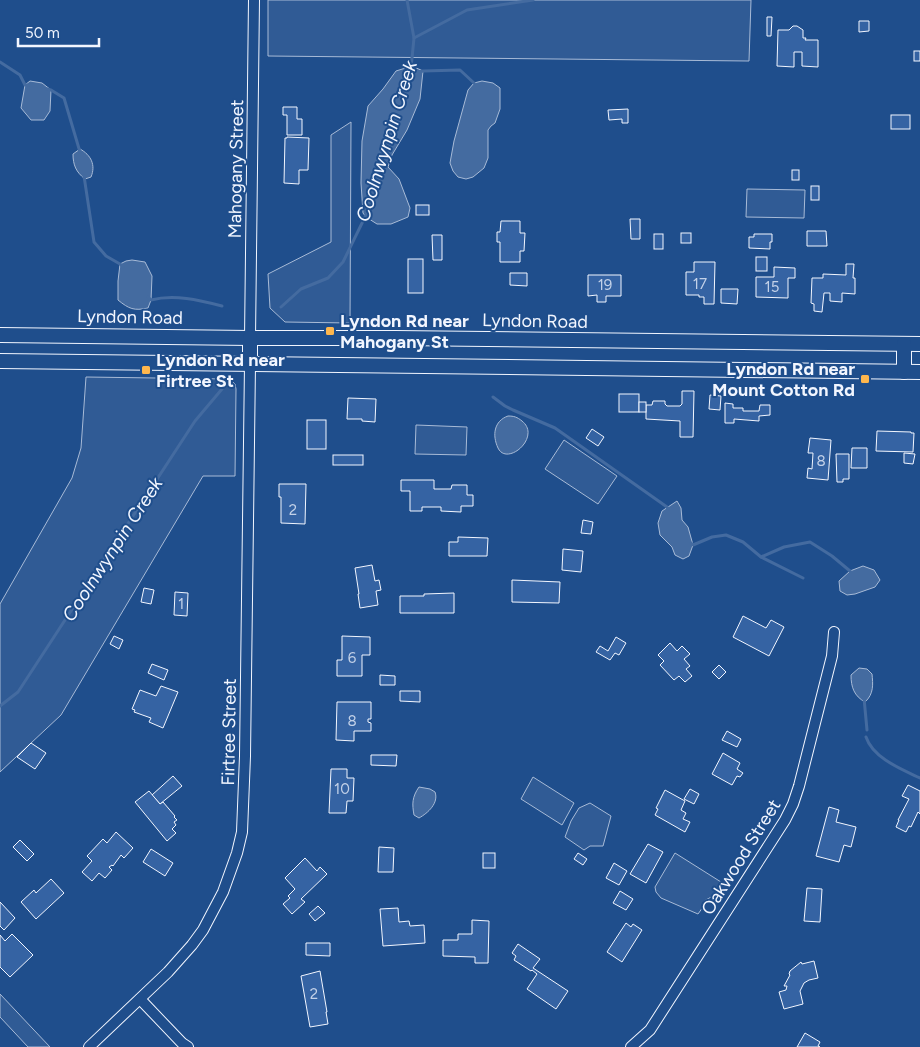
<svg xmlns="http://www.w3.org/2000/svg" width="920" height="1047" font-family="Figtree,sans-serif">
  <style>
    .built { fill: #305b95; stroke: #a8bbd7 }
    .water { fill: #446ba0; stroke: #a8bbd7 }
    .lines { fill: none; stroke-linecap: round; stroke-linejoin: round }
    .stream { stroke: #446ba0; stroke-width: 3 }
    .building { fill: #3563a3; stroke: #f2f6ff }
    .street-casing { stroke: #f2f6ff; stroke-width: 12 }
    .secondary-casing { stroke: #f2f6ff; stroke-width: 16 }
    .street { stroke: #1f4e8c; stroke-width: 10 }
    .secondary { stroke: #1f4e8c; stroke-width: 14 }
    .poi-dot { fill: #ffb74d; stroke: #1f4e8c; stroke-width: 2 }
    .labels { text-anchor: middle; stroke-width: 4; stroke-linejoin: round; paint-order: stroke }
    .number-label { font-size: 15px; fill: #c3d1e8 }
    .street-label { font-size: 18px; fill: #f2f6ff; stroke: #1f4e8c }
    .poi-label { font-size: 18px; font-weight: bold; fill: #f2f6ff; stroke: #1f4e8c; text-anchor: start }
    .water-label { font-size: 19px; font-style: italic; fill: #f2f6ff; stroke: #1f4e8c }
  </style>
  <rect width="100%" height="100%" fill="#1f4e8c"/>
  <g class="built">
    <path d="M268,0H751L749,61L268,56Z"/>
    <path d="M351,122L350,323L285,322L270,308L268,274L331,242V135Z"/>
    <path d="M747,189L805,190L804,218L746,217Z"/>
    <path d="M86,377L227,379L231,380L235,384L236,389L235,476H203L61,715L0,772V604L72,478L81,448Z"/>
    <path d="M416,425L467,427L466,455L415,454Z"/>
    <path d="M564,440L617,476L598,504L545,469Z"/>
    <path d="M533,777L574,803L562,825L521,799Z"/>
    <path d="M590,803L611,816L603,846H590L584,850L565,837L571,821L579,808Z"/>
    <path d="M675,853L721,882L713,896L704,901L703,907L698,914L661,898L656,892L655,887Z"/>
    <path d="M0,994L50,1047H28L0,1017Z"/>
  </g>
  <g class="water">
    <path d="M412,66L423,71L420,99L407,130L392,155L388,167L399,179L410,208L408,217L391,224H377L366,217L363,213L361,183L362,141L368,106L383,89L396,71Z"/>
    <path d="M30,81L42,83L51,90L50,111L44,120H31L21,108L25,85Z"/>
    <path d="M482,81L493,83L500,88V109L495,123L491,126L488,130V158L484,168L473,177L466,179L458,177L453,171L450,163L454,141L468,90L474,83Z"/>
    <path d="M80,149C91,155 96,165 91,177L85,179C76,172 73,165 73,154Z"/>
    <path d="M132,260L145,262L152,276L151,300L148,308C134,311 129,309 118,300V281L120,264L126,261Z"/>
    <path d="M508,416C514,416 517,417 522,421C542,437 507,467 498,448C492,435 494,421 508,416Z"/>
    <path d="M677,501L681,508L682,520L688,527L693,545L689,556L683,559L675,555L672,547L660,535L658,523L662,511Z"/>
    <path d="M863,566L874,570L880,580L875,587L855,594L847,595L840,591L839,581L850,571Z"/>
    <path d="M859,668L867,669L872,674C873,684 874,694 865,702C854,696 851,687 851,675Z"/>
    <path d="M419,787L430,789L435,792C439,803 428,813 419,818L414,815C412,804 412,797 419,787Z"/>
  </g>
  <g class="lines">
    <g class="stream">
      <path d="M407,0L414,38L411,68"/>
      <path d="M414,38L467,10L533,0"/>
      <path d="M0,62L20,75L25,85H28"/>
      <path d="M419,72L423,71L460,70L474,83"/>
      <path d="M47,89L51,90L64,98L80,152"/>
      <path d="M84,176L94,242L106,256L120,264L123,267"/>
      <path d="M148,297L151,300C174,294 199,300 222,306"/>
      <path d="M281,307L301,289L328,278L343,262L366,215"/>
      <path d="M493,397L505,406L513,410L555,428L667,507L668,509"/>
      <path d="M691,543L693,545L712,537L726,535L743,542L761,557L803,578"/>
      <path d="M761,557L784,547L810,542L832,556L850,571"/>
      <path d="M864,698L867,730"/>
      <path d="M0,706L18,692L195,421L222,389"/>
      <path d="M866,737C873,758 901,769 920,778"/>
    </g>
  </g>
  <g class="building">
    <path d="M767,17H772L771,36H767Z"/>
    <path d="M859,21H869V31L859,32Z"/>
    <path d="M793,26H797L803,30V38H806L805,40H818V67L802,66V52H794V67L777,66L778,30H789Z"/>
    <rect x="914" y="51" width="6" height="10"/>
    <path d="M283,107H297V119H302V135H287V115H283Z"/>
    <path d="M628,109V123H622V119L609,120L608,110Z"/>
    <rect x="891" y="115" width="19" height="14"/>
    <path d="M287,137L309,138L308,170H299V184L284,183L285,138H287Z"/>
    <rect x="792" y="170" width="7" height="10"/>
    <rect x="811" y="186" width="8" height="14"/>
    <rect x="416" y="205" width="13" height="10"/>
    <path d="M630,219H640V239H631Z"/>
    <path d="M501,221H520V233H525L524,251H520V262H500V242H497V232H500Z"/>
    <path d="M807,231H826L827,246H807Z"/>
    <rect x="681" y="233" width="10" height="10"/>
    <rect x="654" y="234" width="9" height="15"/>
    <path d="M754,234H772V242H770V249L749,248V237H754Z"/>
    <path d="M432,235H442V260H433Z"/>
    <rect x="756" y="257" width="11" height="14"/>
    <rect x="408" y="259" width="15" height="34"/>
    <path d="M694,262H715L714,304H704V297H699V295H686V272H694Z"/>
    <path d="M846,264H854L853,278H855V294L842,293V302L830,301V293H824L822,312L814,311V304L811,303L812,278H823V274L846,275Z"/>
    <path d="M774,267L795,268V278H788V298L756,297V277H774Z"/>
    <path d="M510,273H527V286L510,285Z"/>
    <path d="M588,275H621V296H606V302H597V295L588,296Z"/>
    <path d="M721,289H738L737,304L721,303Z"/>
    <path d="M682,391H694L693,437H680V421L646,419V405H652L653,401H665V404L667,406H680L682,404Z"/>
    <rect x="619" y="394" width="20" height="18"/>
    <path d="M710,395L721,396L720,410L709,409Z"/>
    <path d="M348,398L376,399L375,422L362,421V419H347Z"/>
    <rect x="639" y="402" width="7" height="10"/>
    <path d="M725,403L733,404V408H743V411H759L760,405H770V415L759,416V421L734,419V423H725Z"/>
    <rect x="307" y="420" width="19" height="29"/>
    <path d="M592,429L604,437L598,446L586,438Z"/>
    <path d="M877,431L911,432V433H914L913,452L876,451Z"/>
    <path d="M810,438L831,440L828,480L807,478L808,468L812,469L813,453H808Z"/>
    <path d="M852,448H867V468H851Z"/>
    <path d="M904,453L915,454L913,464L904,463Z"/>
    <path d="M836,454H849V479H843V482H837Z"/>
    <rect x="333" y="455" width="30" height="10"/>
    <path d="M401,480H434V489H451L452,485H467V495H473V506H461V512L441,511V507H422V511H410V491H401Z"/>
    <path d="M279,484H306L305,524L281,523V497H279Z"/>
    <path d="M583,520L593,522L591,534L581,533Z"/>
    <path d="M458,537L488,538L487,556H449V542H458Z"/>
    <path d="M563,549L583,551L581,572L562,570Z"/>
    <path d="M372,565L375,581L379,580L381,590L376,591L378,605L360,608L358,594H359L355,568Z"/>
    <path d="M512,580L560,582L559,603L512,602Z"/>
    <path d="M144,588L154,590L151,604L141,602Z"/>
    <path d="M175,592L188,593L187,616L174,615Z"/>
    <path d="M454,593V613H400V596H424V594Z"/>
    <path d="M743,616L766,628L771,620L784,627L769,656L733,637Z"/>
    <path d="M114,636L123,640L119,649L110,644Z"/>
    <path d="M342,636L370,637V655H362V676H337V660H342Z"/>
    <path d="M616,637L626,643L619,655L615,653L610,660L596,652L600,646L608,651Z"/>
    <path d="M670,643L677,651L682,646L690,654L684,659L690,666L686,669L692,676L685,682L679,676L674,680L660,665L664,661L658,655Z"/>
    <path d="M152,664L168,670L164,680L148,673Z"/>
    <path d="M719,665L726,672L719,679L712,672Z"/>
    <path d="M380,675L395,676V685H380Z"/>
    <path d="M161,686L178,692L163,728L149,722L151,718L134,712L135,710L132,709L140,690L156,696Z"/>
    <path d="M400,691H420V702L400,701Z"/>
    <path d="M337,702H371V719H368V722L371,723V731H354V741L336,740Z"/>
    <path d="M727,731L741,739L737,747L722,740Z"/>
    <path d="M31,743L46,753L35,769L17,757Z"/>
    <path d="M723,753L740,763L737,769L743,773L740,777L737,776L732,785L712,774Z"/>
    <path d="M371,755H397L396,766L371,765Z"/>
    <path d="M331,769H347V778H354L353,801H347L346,813H329Z"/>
    <path d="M173,776L182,786L160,804L152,795Z"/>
    <path d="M908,785L920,791V814L918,812L911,827L909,826L906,832L896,827L899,820H898L909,799L902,796Z"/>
    <path d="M690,789L699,794L694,804L684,799Z"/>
    <path d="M665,790L685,801L681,810L686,813L683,819L690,822L685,832L655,815L658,809L656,808Z"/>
    <path d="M149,791L160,804L163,802L175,816L174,817L177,820L174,822L176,825L172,829L176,833L167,841L135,802Z"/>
    <path d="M829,807L839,810L836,822L856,827L851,847L844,845L839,862L816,856Z"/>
    <path d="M116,832L133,848L124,858L121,855L113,866L112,865L109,867L112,870L105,878L99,873L92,881L82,872L92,861L87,856L103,839L107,843Z"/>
    <path d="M20,840L34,854L27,861L13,847Z"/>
    <path d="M648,844L663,852L646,883L630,874Z"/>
    <path d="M379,847L394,848L393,872H378Z"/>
    <path d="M151,849L173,863L165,876L143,862Z"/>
    <rect x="483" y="853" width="12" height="15"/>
    <path d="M578,853L587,859L583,865L574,859Z"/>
    <path d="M305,858L317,871L320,867L327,874L301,899L305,902L292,914L283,904L290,898L288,896L295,889L285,878Z"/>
    <path d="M614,863L627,871L619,885L606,878Z"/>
    <path d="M51,879L64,893L36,919L21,902L34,890L36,893Z"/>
    <path d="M807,888L822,889L820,922L804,921Z"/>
    <path d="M620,891L633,899L626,910L613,903Z"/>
    <path d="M0,902L15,918L4,930L0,926Z"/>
    <path d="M318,906L325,913L315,921L309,914Z"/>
    <path d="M398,908L399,922L409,921L410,926L424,925L425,943L383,946L380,909Z"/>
    <path d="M472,920L489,921L488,963H475V957L443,956V940H458V934H472Z"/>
    <path d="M626,923L631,927L633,924L642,930L622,962L607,952Z"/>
    <path d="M12,934L33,955L10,977L0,967V935L5,941Z"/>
    <path d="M306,943H330V956L306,955Z"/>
    <path d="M518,944L540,959L533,968L568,991L556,1009L527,989L537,974L532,970L531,971L514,960L516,956L512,953Z"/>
    <path d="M814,961L818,978L809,980L804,983L800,991L803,1004L784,1009L779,992L786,990L787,986H784L790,975L789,974L790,971L801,962L802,964Z"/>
    <path d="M320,971L327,1012H326L328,1024L310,1027L301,976Z"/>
    <path d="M805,1033L820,1042L818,1046L820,1047H797Z"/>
  </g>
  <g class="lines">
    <defs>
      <g id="street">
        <path d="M250,338L254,0"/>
        <path d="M140,999L182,1043L188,1047"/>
        <path d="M89,1047L168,972L192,945L203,930L223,892L237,853L242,832L245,756L250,364"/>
        <path d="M631,1047L650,1030L785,820L793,804L799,786L832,656L834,632"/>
      </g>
      <g id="secondary">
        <path d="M0,335L250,338H396L920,344"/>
        <path d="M250,338V364"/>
        <path d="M0,361L920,372"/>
        <path d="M904,372V344"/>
      </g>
    </defs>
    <use href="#street" class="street-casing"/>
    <use href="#secondary" class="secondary-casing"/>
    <use href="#street" class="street"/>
    <use href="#secondary" class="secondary"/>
  </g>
  <g class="poi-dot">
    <rect x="325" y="326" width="10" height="10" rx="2.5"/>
    <rect x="141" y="365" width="10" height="10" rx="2.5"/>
    <rect x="860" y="374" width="10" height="10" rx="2.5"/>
  </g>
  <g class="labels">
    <g class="number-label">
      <text x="700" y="289">17</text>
      <text x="605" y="290">19</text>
      <text x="772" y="292">15</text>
      <text x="821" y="466">8</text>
      <text x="293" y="515">2</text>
      <text x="181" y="609">1</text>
      <text x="352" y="663">6</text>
      <text x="352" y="726">8</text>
      <text x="342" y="794">10</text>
      <text x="314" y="999">2</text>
    </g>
    <g class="street-label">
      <text transform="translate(236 169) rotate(-89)" y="6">Mahogany Street</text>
      <text transform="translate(130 317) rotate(1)" y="6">Lyndon Road</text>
      <text transform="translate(535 321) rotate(1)" y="6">Lyndon Road</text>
      <text transform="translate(229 732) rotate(-89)" y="6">Firtree Street</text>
      <text transform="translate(741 857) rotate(-58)" y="6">Oakwood Street</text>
    </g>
    <g class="poi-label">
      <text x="340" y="327">Lyndon Rd near<tspan x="340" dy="21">Mahogany St</tspan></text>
      <text x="156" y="366">Lyndon Rd near<tspan x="156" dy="21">Firtree St</tspan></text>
      <text x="855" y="375" text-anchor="end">Lyndon Rd near<tspan x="855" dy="21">Mount Cotton Rd</tspan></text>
    </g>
    <g class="water-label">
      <text transform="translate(386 141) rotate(-73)" y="7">Coolnwynpin Creek</text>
      <text transform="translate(112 549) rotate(-57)" y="7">Coolnwynpin Creek</text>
    </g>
  </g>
  <path d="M18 38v8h81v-8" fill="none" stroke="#f2f6ff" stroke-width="2.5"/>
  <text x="25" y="38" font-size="15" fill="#f2f6ff" stroke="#1f4e8c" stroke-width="4" paint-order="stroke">50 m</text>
</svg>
